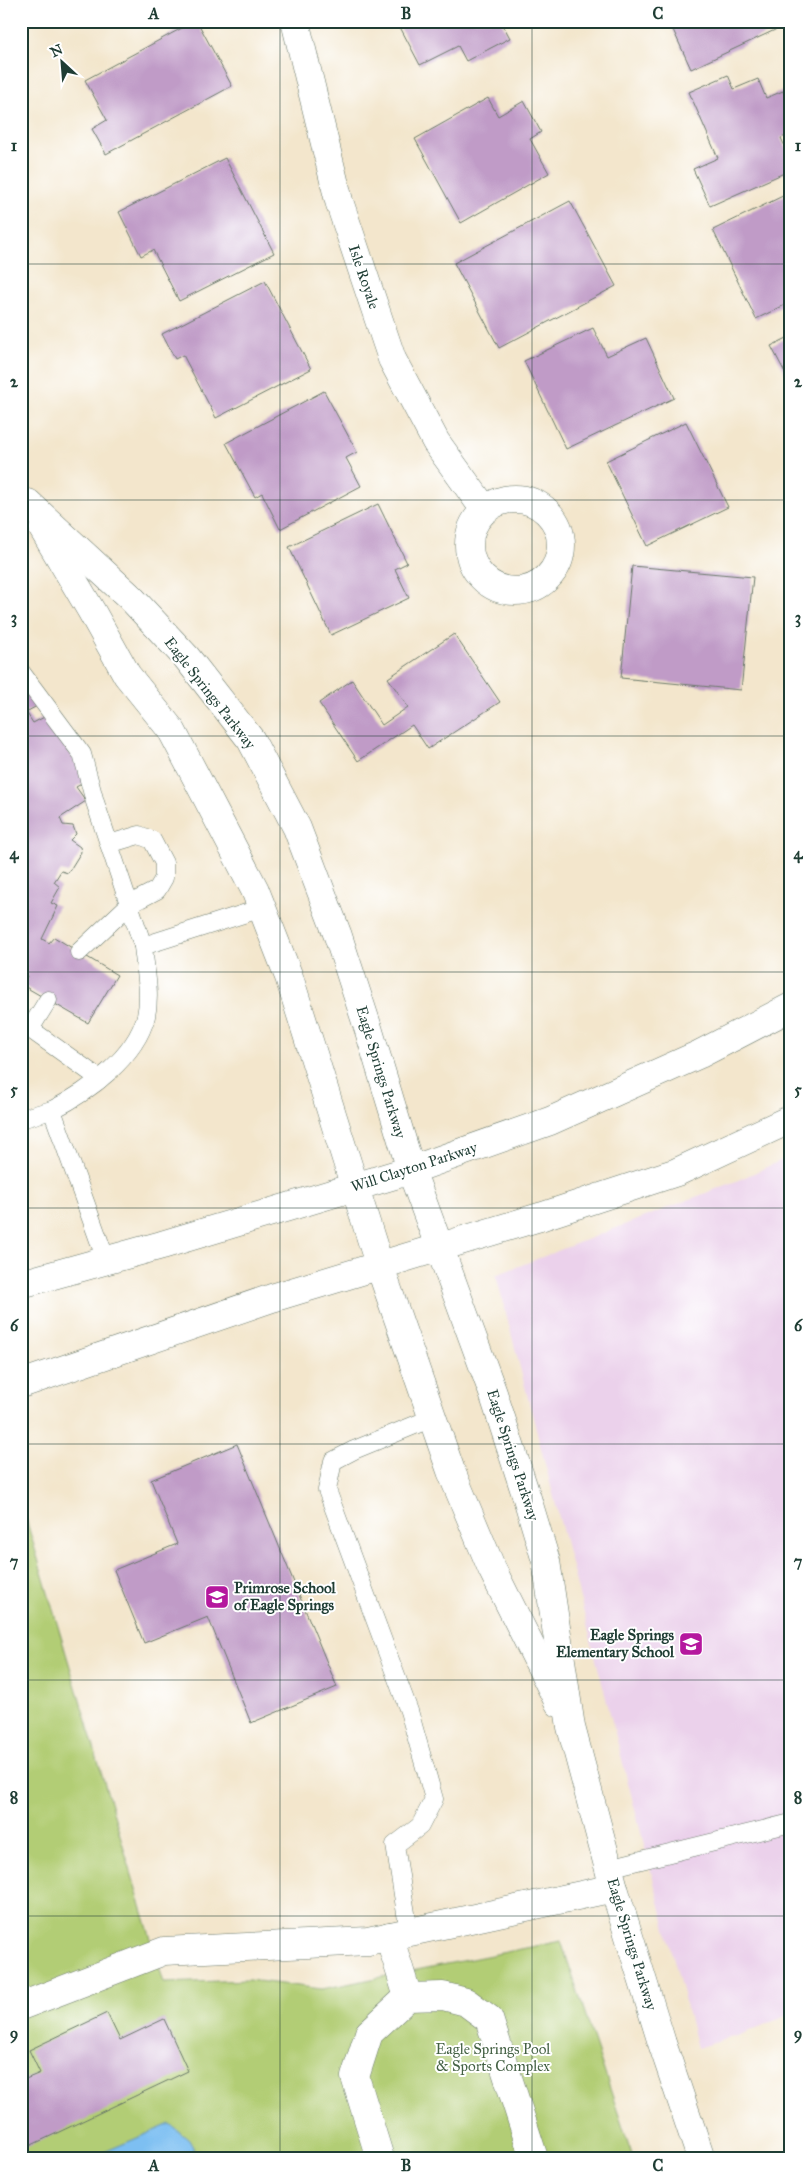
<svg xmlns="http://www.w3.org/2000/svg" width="812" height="2179" font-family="'IM FELL Great Primer',serif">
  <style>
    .built { fill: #ebd1eb }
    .green { fill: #b2cd74; stroke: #688554 }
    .water { fill: #7dbff2; stroke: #4e7e93 }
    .building { fill: #c09bc7 }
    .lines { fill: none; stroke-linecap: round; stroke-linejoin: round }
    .service-casing { stroke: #697869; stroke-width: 19 }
    .minor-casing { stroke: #697869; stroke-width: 29 }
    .tertiary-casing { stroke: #697869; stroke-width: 29 }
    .secondary-casing { stroke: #697869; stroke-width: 29 }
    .service { stroke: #fff; stroke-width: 18 }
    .minor { stroke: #fff; stroke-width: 28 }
    .tertiary { stroke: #fff; stroke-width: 28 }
    .secondary { stroke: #fff; stroke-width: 28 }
    .grid { fill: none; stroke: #1f3d34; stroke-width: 1; stroke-opacity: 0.55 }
    .labels { text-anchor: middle; stroke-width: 4; stroke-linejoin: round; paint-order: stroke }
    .street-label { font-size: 15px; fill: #1f3d34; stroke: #fff }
    .poi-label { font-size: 15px; font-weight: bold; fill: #1f3d34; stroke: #fff; text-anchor: start }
    .park-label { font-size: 15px; fill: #446144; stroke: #fff }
    .neatline { fill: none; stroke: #1f3d34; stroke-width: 2 }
    .grid-label { font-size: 16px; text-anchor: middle; font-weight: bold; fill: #1f3d34 }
  </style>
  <rect width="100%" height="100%" fill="#fff"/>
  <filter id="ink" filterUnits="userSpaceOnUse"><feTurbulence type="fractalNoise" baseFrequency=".02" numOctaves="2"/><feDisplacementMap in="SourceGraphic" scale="10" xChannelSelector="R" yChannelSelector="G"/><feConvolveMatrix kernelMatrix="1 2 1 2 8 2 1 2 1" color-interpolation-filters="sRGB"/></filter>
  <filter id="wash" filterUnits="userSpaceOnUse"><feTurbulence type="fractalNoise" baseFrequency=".0096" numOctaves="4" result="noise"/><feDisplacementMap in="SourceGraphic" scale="20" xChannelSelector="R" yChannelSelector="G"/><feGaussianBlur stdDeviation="1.12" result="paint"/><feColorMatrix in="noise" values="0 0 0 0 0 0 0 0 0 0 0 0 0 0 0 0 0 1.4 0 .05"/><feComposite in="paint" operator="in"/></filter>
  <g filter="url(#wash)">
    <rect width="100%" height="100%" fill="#f3e6cc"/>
    <path class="built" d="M791,1156V2014L737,2036L697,2048L496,1275L734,1182Z"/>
    <path class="green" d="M21,1502L164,1983L249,1980L322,1989L561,1941L633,2158H21Z"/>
    <path class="water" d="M170,2124L189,2140L199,2158H90Z"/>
    <g id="blocks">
      <g class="building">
        <path d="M195,21H197L232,86L106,154L92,129L107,120L85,80Z"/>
        <path d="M404,21H501L510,38L466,61L458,46L420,65L400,27L406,24Z"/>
        <path d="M669,21H773L777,29L691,69Z"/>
        <path d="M728,75L734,89L758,79L766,98L783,91L791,107V134L781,138L791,159V170L710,206L693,169L718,158L689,92Z"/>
        <path d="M488,98L498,116L524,101L541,132L530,139L549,173L461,223L415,139Z"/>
        <path d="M225,158L274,253L179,301L153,250L141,256L119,212Z"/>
        <path d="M791,192V302L756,319L713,230Z"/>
        <path d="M570,201L616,286L499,348L454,263Z"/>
        <path d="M265,281L311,369L216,418L183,355L175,359L162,334Z"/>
        <path d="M593,328L607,356L646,338L674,398L566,449L524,361Z"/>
        <path d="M791,336V384L771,346Z"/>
        <path d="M324,391L357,452L346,458L361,486L280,529L262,493L255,497L226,443Z"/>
        <path d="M686,422L728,507L647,546L606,461Z"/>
        <path d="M378,504L407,563L395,569L409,598L331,635L289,547Z"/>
        <path d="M632,566L753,577L741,690L621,678Z"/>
        <path d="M454,634L500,702L428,749L412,725L358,761L319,703L352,680L382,725L408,707L388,678Z"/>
        <path d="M21,679L37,706L26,712L33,723L50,714L70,743L65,747L78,761L87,781L76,787L86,801L60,818L63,825L73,826L76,834L70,840L80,847L81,852L68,873L61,871L54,882L60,887L51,903L58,906L42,939L49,943L54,937L117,975L88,1023L22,985L27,976L21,972Z"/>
        <path d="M237,1444L337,1687L251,1723L208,1617L144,1643L114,1570L177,1544L151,1480Z"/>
        <path d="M107,2013L120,2040L164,2019L188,2071L21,2150V2081L40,2073L29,2050Z"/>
      </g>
    </g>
  </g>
  <g filter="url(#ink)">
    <use href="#blocks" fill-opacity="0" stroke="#697869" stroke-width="1"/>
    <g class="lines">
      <defs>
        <g id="service">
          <path d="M21,672L82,754L95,802L143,946"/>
          <path d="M79,952L130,904L157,890L164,878V863L152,840L139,835L109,844"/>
          <path d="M48,1000L30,1029L100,1079"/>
          <path d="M52,1110C88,1092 136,1057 146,1016C151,993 145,969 143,946L262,908"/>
          <path d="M21,1119L52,1110L106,1260"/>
          <path d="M609,1868L791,1823"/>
          <path d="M409,1932L395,1845L420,1826L434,1799L409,1711L327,1490L333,1461L354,1450L432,1418"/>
        </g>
        <g id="minor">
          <path d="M295,21L339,201L392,359L436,442L485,510"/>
          <circle cx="515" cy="545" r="46"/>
          <path d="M389,1936L408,1997"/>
          <path d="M21,2006L164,1951L368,1941L614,1888"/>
          <path d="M380,2158L355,2077L369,2033L408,1997L443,1996L466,2002L489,2019L534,2158"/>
        </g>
        <g id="tertiary">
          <path d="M28,503L131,598L187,658L251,740L297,828L338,936L369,1031L411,1170L493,1393L527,1498L546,1561L571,1727L614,1888L662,2043L701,2158"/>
          <path d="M43,529L92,612L127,675L172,731L255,890L289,977L379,1264L451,1471L492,1569L559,1703"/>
        </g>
        <g id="secondary">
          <path d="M21,1284L162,1245L411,1170L550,1121L700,1054L791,1007"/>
          <path d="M21,1384L272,1298L543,1216L677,1172L791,1119"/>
        </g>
      </defs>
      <use href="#service" class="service-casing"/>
      <use href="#minor" class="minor-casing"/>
      <use href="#tertiary" class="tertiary-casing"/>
      <use href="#secondary" class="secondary-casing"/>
      <use href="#service" class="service"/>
      <use href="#minor" class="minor"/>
      <use href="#tertiary" class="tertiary"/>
      <use href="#secondary" class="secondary"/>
    </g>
  </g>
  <path class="grid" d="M280,21V2158M532,21V2158M21,264H791M21,500H791M21,736H791M21,972H791M21,1208H791M21,1444H791M21,1680H791M21,1916H791"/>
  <defs>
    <symbol id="school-square" viewBox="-11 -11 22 22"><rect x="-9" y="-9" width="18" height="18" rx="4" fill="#b5179e" stroke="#fff"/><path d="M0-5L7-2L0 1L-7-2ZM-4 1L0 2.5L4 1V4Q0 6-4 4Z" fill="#fff"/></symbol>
  </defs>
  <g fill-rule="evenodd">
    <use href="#school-square" x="203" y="1583" width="28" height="28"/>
    <use href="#school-square" x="677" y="1630" width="28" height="28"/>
  </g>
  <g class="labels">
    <g class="street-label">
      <text transform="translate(364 277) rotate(71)" y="5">Isle Royale</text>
      <text transform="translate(210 693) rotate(52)" y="5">Eagle Springs Parkway</text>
      <text transform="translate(381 1072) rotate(73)" y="5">Eagle Springs Parkway</text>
      <text transform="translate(414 1167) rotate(-18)" y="5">Will Clayton Parkway</text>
      <text transform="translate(513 1455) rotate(72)" y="5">Eagle Springs Parkway</text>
      <text transform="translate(632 1944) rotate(73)" y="5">Eagle Springs Parkway</text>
    </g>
    <g class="poi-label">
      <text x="234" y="1593">Primrose School<tspan x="234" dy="17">of Eagle Springs</tspan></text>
      <text x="674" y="1640" text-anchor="end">Eagle Springs<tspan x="674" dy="17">Elementary School</tspan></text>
    </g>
    <g class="park-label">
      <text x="493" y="2054">Eagle Springs Pool<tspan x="493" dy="17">&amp; Sports Complex</tspan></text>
    </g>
  </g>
  <rect width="812" height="2179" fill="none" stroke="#fff" stroke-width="55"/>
  <g transform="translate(62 62) rotate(334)" stroke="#ffffff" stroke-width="4" paint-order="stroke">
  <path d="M0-4L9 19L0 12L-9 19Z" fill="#1f3d34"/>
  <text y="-8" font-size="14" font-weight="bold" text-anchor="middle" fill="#1f3d34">N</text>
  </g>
  <rect x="28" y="28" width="756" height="2124" class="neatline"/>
  <g class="grid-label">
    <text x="154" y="19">A</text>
    <text x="406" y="19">B</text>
    <text x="658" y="19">C</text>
    <text x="14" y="151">1</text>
    <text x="798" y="151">1</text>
    <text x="14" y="387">2</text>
    <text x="798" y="387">2</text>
    <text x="14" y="623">3</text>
    <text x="798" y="623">3</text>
    <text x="14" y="859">4</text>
    <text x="798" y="859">4</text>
    <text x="14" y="1095">5</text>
    <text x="798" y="1095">5</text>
    <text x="14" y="1331">6</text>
    <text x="798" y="1331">6</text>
    <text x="14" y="1567">7</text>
    <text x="798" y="1567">7</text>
    <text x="14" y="1803">8</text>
    <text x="798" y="1803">8</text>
    <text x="14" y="2039">9</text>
    <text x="798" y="2039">9</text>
    <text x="154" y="2171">A</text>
    <text x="406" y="2171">B</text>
    <text x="658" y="2171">C</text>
  </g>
</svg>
